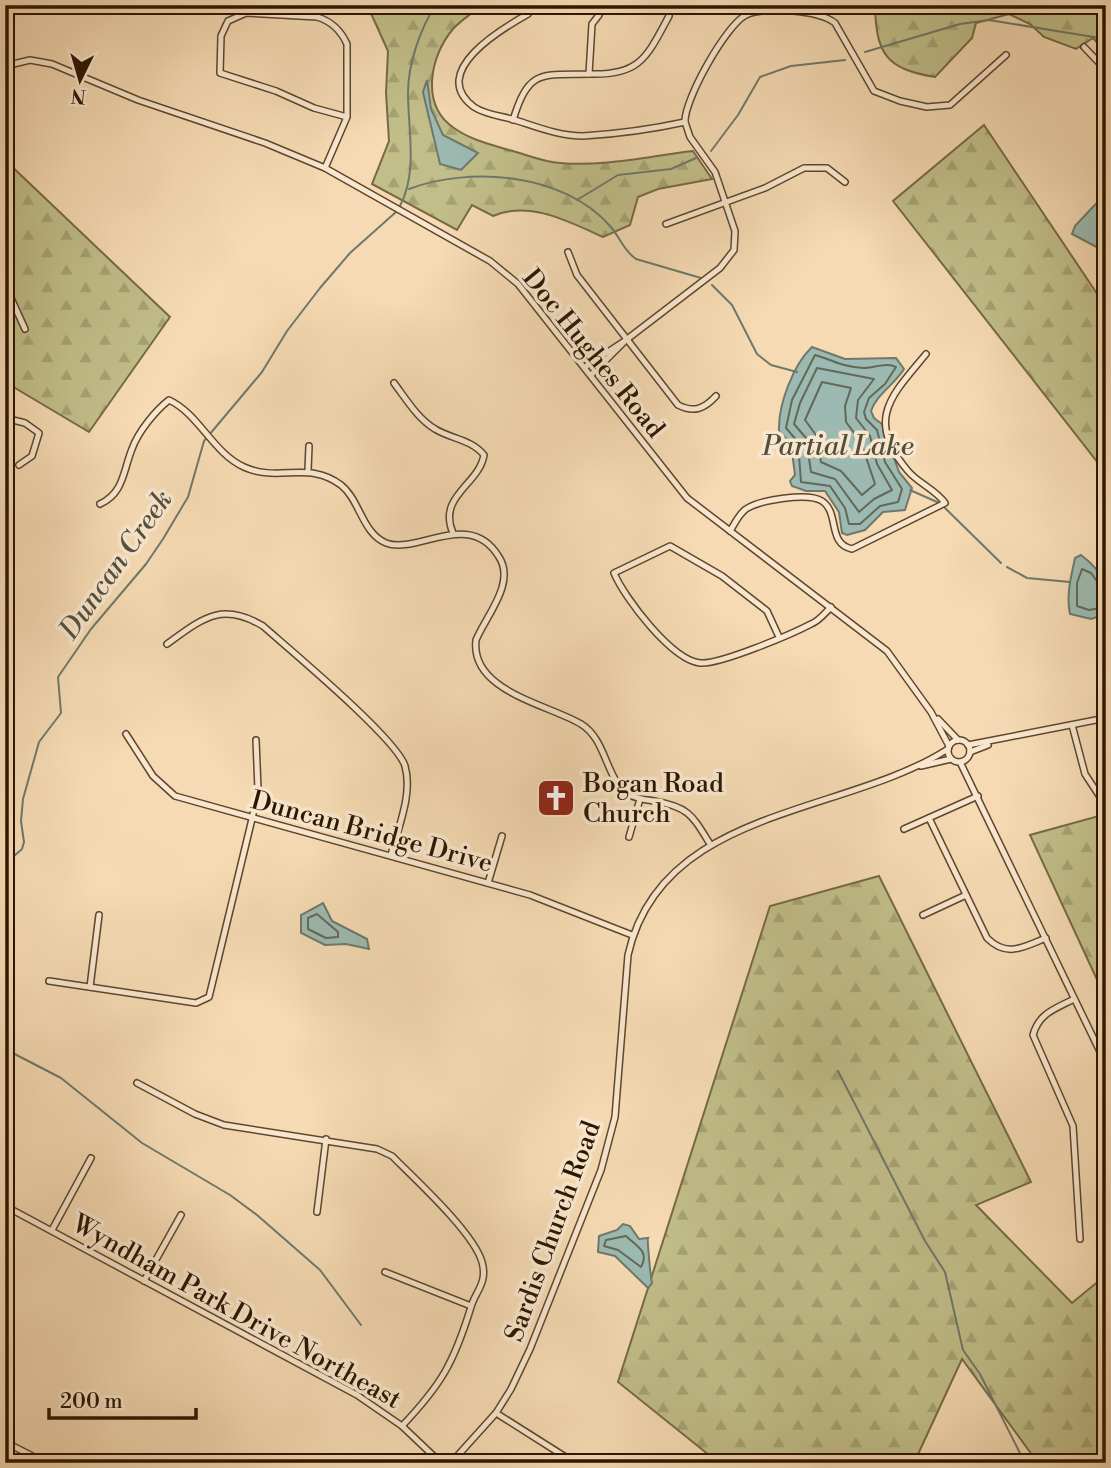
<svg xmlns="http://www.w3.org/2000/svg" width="1111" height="1468" font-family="'Libre Bodoni',serif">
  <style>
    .forest { fill: url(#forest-firs); stroke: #766a44; stroke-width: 2 }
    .water { fill: #9cbab1; stroke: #6f786a; stroke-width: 2 }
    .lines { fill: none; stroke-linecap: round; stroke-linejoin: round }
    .shore { stroke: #646858; stroke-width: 2 }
    .stream { stroke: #6f786a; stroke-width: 2 }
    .minor-casing { stroke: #5e462d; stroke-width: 8 }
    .minor { stroke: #f8e7ce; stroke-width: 5 }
    .labels { text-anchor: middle; stroke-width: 7; stroke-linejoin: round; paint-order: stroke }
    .street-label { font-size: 26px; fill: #2c1500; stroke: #f8e7ce }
    .poi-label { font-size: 26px; fill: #2c1500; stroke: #f8e7ce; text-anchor: start }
    .water-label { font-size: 28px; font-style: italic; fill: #534f3e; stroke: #f8e7ce }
  </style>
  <defs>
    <pattern id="forest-firs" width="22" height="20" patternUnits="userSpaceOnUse" patternTransform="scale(1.75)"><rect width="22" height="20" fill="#c1be89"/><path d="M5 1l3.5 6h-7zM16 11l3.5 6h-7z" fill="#a6a274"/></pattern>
  </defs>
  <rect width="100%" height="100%" fill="#f5dab3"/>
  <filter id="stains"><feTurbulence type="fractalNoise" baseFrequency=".00286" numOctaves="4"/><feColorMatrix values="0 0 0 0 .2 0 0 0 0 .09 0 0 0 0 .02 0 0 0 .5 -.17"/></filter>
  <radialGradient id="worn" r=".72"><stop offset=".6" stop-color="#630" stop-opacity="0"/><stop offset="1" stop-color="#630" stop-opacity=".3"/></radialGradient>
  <g class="forest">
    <path d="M364,5H482C473,13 461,20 453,29C430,56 420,105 454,128C471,140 489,144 509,150C525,154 543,162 560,163C604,167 649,156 693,151L712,179L658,189L638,197L630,225L603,237C570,222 529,200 493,216L472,205L457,230L372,184L389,141L386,93L388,51L369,9Z"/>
    <path d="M875,5H1106V52L1093,38L1076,49L1044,37L1030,24L1009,14L976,23L972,38L935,77C886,69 876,54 875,5Z"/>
    <path d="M984,125L1106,307V473L893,201Z"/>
    <path d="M5,160L170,317L89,432L5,382Z"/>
    <path d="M1106,814V999L1030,835Z"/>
    <path d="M879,876L1031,1182L976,1205L1072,1303L1106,1275V1463H1038L962,1359L914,1463H719L618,1382L770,906Z"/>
  </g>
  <g class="water">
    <path d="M427,80L431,109L443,135L478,153L461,170L440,164L423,92Z"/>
    <path d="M1106,193V252L1072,234L1075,226Z"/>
    <path d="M812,347L845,359L896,358L904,369C895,384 876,395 871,411L874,418L882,424L899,472L912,488L905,510L883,512L865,530L847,535L842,533L839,512L825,491H806L792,486L790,481L795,475L791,444L779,431C778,405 793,365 812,347Z"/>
    <path d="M1081,555C1105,573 1106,584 1106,614L1091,619L1070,614C1066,595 1071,577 1075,558Z"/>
    <path d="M323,903L332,921L367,939L369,949L346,944L325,945L301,933V915Z"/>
    <path d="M623,1224L630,1226L639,1239L648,1238C647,1240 651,1281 652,1283L648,1288L615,1256L598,1252L599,1236L617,1230Z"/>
  </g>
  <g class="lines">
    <g class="shore">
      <path d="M815,355C833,360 842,367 863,368C874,368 887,362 896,367L885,384L869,398L864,412L866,419L877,430L885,462L902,489L898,502L880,506L860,524H849L845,508L830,486L801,482L798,442L786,428L792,400Z"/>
      <path d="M817,368L874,379L858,400L856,418L870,436L877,464L892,490L874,499L859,512L835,479L811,472L806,438L794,424L800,403Z"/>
      <path d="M822,382L851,388L845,406L846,422L861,442L875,484L862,495L841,471L821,462L816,435L805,420Z"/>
      <path d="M1106,585L1099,584L1091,573L1082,569L1077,583V606L1089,610L1106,607"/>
      <path d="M317,914L338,932V937L326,938L308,929V918Z"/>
      <path d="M626,1236C636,1246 650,1251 641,1267L618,1250L604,1246L606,1240Z"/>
    </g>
    <g class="stream">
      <path d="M865,52L960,24L989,20L1106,39"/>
      <path d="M711,151L738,115L760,77L791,66L845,60"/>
      <path d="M409,189C470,166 564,173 610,226C620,237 623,250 636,259L701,278"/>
      <path d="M577,200L618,175L671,169L696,158"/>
      <path d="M400,206C418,172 408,130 408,93C408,65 420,28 436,5"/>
      <path d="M712,285L732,305L757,354L771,365L797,372"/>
      <path d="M910,490L937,502"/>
      <path d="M945,508L1001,563"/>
      <path d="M1007,567L1027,578L1070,582"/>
      <path d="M5,864L22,849L24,842L21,821L23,799L39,742L61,713L58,677L91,629L146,564L163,539L188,497L204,441L262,372L287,331L320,288L350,253L396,212"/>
      <path d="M5,1049L61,1078L142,1143L230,1195L257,1215L320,1270L361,1325"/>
      <path d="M838,1071L925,1241L945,1272L963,1350L980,1374L1025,1463"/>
    </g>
    <defs>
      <g id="minor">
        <path d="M528,14C503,28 427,72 474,107C486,115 502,116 515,120C537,127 559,136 583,136C616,134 653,129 685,122L690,137L715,172L735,231L734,250L720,268L626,340L585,367"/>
        <path d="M1084,47L1106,70"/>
        <path d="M5,66L30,60L52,64L138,100L265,143L325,168L490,261L518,284L687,498L887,651L931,712L949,746"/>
        <path d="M589,74C640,76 647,57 669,16"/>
        <path d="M513,120C529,69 540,75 589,74L592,24L599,15"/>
        <path d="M685,122C684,100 726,25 746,15C763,6 819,10 835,23L874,91L900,101L927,107L950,105L1006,55"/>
        <path d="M325,168L347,117V44C341,31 331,21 317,17L246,13L228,21L221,36L220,73L276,91L314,108L347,117"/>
        <path d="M666,224L765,188L804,168H827L845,182"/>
        <path d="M568,252L577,275L678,405C694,413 704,409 716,396"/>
        <path d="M5,285L25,329"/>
        <path d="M591,375L624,342"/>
        <path d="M394,383C406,399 418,419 435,429C451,439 471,439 484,455C479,485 437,496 453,533"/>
        <path d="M5,418L25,423L39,433L32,456L19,465"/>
        <path d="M308,470L309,446"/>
        <path d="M100,504C124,493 123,471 132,449C138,432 155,411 169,400C199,414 213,453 244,467C279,483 308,460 341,485C360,500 362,533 386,543C417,555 470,508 499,557C516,583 486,616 476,640C470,691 547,704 581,724C607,740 605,778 628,794C636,799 646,800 654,801C689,807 692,815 710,844"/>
        <path d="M730,531C735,523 739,514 746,509C760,500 808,492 822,501C840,513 827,544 852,549L945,503C936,490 918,483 908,471C864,420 892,395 926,354"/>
        <path d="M779,637L767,611L722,576L670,546L614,573C625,599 672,660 700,663C719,665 792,634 811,624C819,621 825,613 831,607"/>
        <path d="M167,644C202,619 221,601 263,626C290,650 397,739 405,766C413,794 398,828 391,855"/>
        <path d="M938,719L958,740"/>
        <path d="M1072,725L1085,774L1106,806"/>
        <path d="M126,734L153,776L175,796L530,895L632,935"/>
        <circle cx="959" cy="751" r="11"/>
        <path d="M968,745L1106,718"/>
        <path d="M970,752L988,745"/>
        <path d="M960,762L1106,1064"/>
        <path d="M921,766L951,759"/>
        <path d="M929,818L987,938C1007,958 1023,947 1046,938"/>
        <path d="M904,829L978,796"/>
        <path d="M629,837L640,799"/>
        <path d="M488,883L502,836"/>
        <path d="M923,915L966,895"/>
        <path d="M49,981L196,1003L209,997L252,819L258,789L256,740"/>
        <path d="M90,987L99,915"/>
        <path d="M1074,999C1055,1009 1039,1013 1033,1035L1073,1126L1080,1239"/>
        <path d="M137,1083L195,1114L224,1125L377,1149L392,1156C414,1178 474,1233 482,1262C488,1283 475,1292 471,1307C454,1362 442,1384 402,1426"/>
        <path d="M5,1206L357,1395L402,1426L441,1463"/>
        <path d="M317,1212L326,1139"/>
        <path d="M52,1230L91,1158"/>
        <path d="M385,1272L471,1306"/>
        <path d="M144,1281L181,1215"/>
        <path d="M496,1413L575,1463"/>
        <path d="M5,1442L46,1463"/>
        <path d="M451,1463L496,1413L511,1389L530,1349L601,1170L615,1117L628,955C661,807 844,816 948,749"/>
      </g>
    </defs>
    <use href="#minor" class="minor-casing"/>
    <use href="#minor" class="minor"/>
  </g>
  <defs>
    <symbol id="church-square" viewBox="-11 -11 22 22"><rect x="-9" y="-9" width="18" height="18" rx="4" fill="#8f2418" stroke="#f8e7ce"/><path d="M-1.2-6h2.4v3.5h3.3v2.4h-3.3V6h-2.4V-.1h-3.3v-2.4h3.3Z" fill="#fff"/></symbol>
  </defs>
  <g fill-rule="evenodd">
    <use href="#church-square" x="534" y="776" width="44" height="44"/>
  </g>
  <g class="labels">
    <g class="street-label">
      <text transform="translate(594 353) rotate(51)" y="9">Doc Hughes Road</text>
      <text transform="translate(372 831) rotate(15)" y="9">Duncan Bridge Drive</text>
      <text transform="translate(552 1231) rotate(-70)" y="9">Sardis Church Road</text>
      <text transform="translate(237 1311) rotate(29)" y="9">Wyndham Park Drive Northeast</text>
    </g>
    <g class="poi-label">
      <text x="583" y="792">Bogan Road<tspan x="583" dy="30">Church</tspan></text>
    </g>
    <g class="water-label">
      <text x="838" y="455">Partial Lake</text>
      <text transform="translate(115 564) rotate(-55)" y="10">Duncan Creek</text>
    </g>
  </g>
  <rect width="1111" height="1468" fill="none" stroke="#f5dab3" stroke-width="28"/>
  <rect x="7" y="7" width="1097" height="1454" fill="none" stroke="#2c1500" stroke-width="3.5"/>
  <rect x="14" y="14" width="1083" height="1440" fill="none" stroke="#2c1500" stroke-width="2"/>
  <g transform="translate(80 80) rotate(185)" stroke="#f8e7ce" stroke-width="5" paint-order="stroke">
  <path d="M0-5L12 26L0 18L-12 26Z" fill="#2c1500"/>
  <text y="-10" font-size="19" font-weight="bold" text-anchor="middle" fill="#2c1500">N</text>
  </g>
  <path d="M49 1408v10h147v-10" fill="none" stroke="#2c1500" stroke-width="3.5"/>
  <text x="60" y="1408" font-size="21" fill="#2c1500" stroke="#f8e7ce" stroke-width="5" paint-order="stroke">200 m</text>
  <rect width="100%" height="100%" filter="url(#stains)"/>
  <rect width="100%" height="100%" fill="url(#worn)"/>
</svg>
